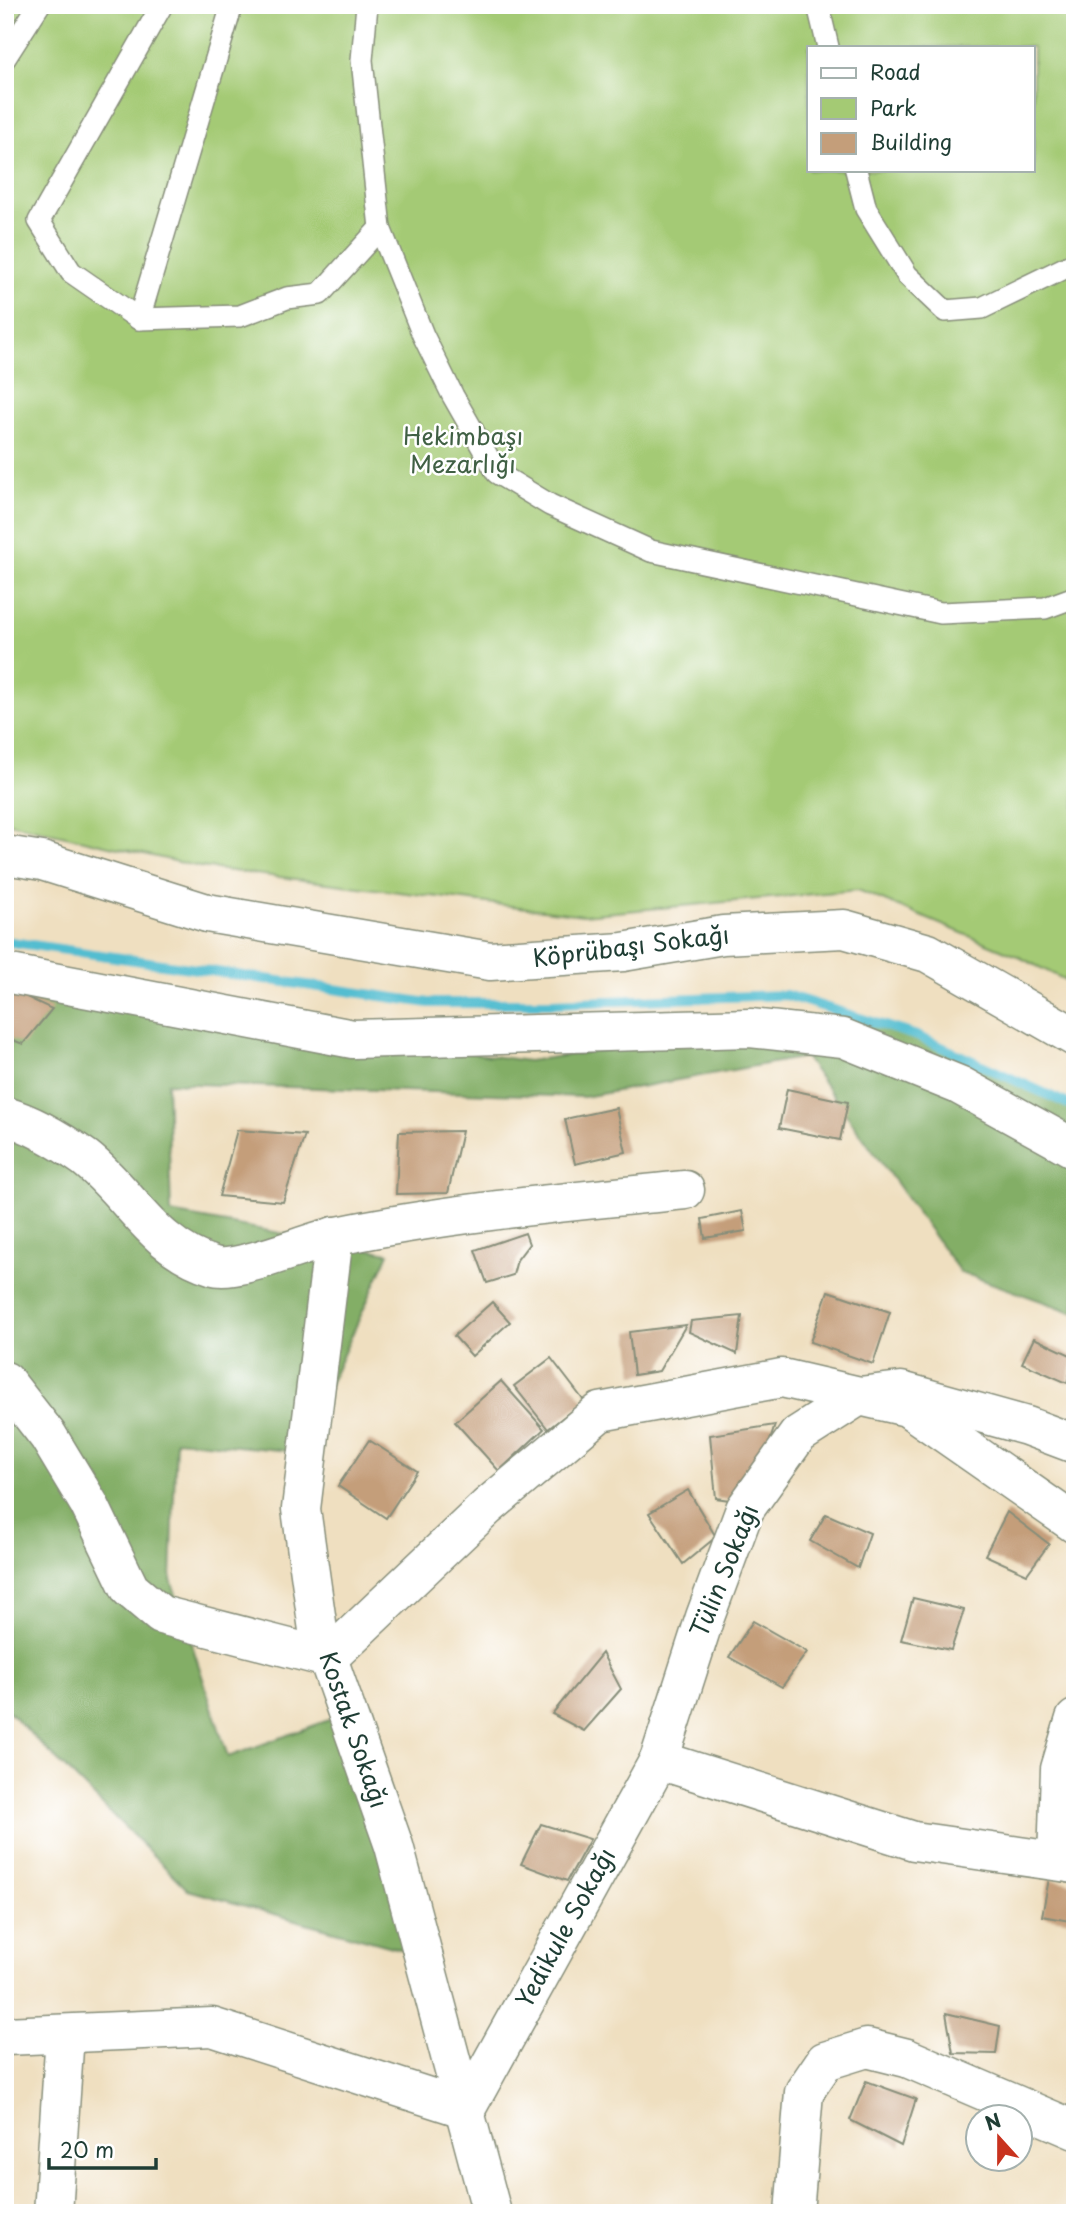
<svg xmlns="http://www.w3.org/2000/svg" width="1080" height="2218" font-family="'Playpen Sans',sans-serif">
  <style>
    .green { fill: #a4ca74; stroke: #628454; stroke-width: 2; fill-rule: evenodd }
    .forest { fill: #83ae66; stroke: #51764d; stroke-width: 2 }
    .lines { fill: none; stroke-linecap: round; stroke-linejoin: round }
    .stream { stroke: #53bdd0; stroke-width: 10 }
    .building { fill: #c49e7a }
    .service-casing { stroke: #878e7a; stroke-width: 24 }
    .minor-casing { stroke: #878e7a; stroke-width: 41 }
    .service { stroke: #fff; stroke-width: 21 }
    .minor { stroke: #fff; stroke-width: 38 }
    .labels { text-anchor: middle; stroke-width: 5; stroke-linejoin: round; paint-order: stroke }
    .park-label { font-size: 24px; fill: #406044; stroke: #fff }
    .street-label { font-size: 24px; fill: #1f3d34; stroke: #fff }
  </style>
  <rect width="100%" height="100%" fill="#fff"/>
  <filter id="ink" filterUnits="userSpaceOnUse"><feTurbulence type="fractalNoise" baseFrequency=".0143" numOctaves="2"/><feDisplacementMap in="SourceGraphic" scale="14" xChannelSelector="R" yChannelSelector="G"/><feConvolveMatrix kernelMatrix="1 2 1 2 8 2 1 2 1" color-interpolation-filters="sRGB"/></filter>
  <filter id="wash" filterUnits="userSpaceOnUse"><feTurbulence type="fractalNoise" baseFrequency=".00686" numOctaves="4" result="noise"/><feDisplacementMap in="SourceGraphic" scale="28" xChannelSelector="R" yChannelSelector="G"/><feGaussianBlur stdDeviation="1.57" result="paint"/><feColorMatrix in="noise" values="0 0 0 0 0 0 0 0 0 0 0 0 0 0 0 0 0 1.4 0 .05"/><feComposite in="paint" operator="in"/></filter>
  <g filter="url(#wash)">
    <rect width="100%" height="100%" fill="#efdfc0"/>
    <path class="green" d="M5,5H1075V985L1015,955L858,890L583,915L200,867L5,822ZM809,47H1033V170H809Z"/>
    <path class="forest" d="M5,987L528,1061L854,1013L1041,1089L1075,1110V1313L960,1272L805,1057L584,1097L167,1083L171,1213L389,1253L299,1452L176,1440L171,1579L228,1757L372,1704L421,1955L188,1890L5,1708Z"/>
    <g class="lines">
      <path class="stream" d="M5,941L429,1003H552L786,995L917,1036L1075,1107"/>
    </g>
    <g id="blocks">
      <g class="building">
        <path d="M5,987L52,1009L23,1044L5,1037Z"/>
        <path d="M787,1089L848,1102L840,1140L779,1128Z"/>
        <path d="M616,1108L626,1152L575,1164L565,1119Z"/>
        <path d="M237,1130L305,1135L283,1202L219,1196Z"/>
        <path d="M462,1131L448,1193L396,1194L399,1132Z"/>
        <path d="M742,1211L746,1231L705,1238L702,1219Z"/>
        <path d="M525,1233L529,1244L517,1260L513,1275L487,1283L475,1250Z"/>
        <path d="M828,1291L890,1312L873,1364L810,1342Z"/>
        <path d="M492,1302L510,1322L472,1356L454,1336Z"/>
        <path d="M742,1316L737,1354L689,1332L691,1321Z"/>
        <path d="M686,1325L659,1371L634,1375L629,1332Z"/>
        <path d="M1034,1338L1075,1357L1067,1383L1022,1363Z"/>
        <path d="M551,1358L584,1401L548,1429L514,1386Z"/>
        <path d="M501,1381L544,1429L499,1471L455,1422Z"/>
        <path d="M775,1425L750,1503L716,1498L710,1435Z"/>
        <path d="M369,1440L417,1471L386,1518L338,1486Z"/>
        <path d="M688,1490L716,1537L683,1564L649,1513Z"/>
        <path d="M1007,1512L1049,1544L1027,1574L985,1555Z"/>
        <path d="M826,1514L870,1533L858,1568L810,1541Z"/>
        <path d="M913,1598L964,1610L951,1650L901,1640Z"/>
        <path d="M753,1621L807,1652L782,1687L729,1657Z"/>
        <path d="M602,1653L621,1689L584,1731L552,1714Z"/>
        <path d="M541,1824L590,1839L567,1881L521,1864Z"/>
        <path d="M1049,1879L1075,1884V1922L1042,1916Z"/>
        <path d="M946,2013L1000,2026L996,2054L953,2053Z"/>
        <path d="M866,2081L916,2099L901,2146L850,2120Z"/>
      </g>
    </g>
  </g>
  <g filter="url(#ink)">
    <use href="#blocks" fill-opacity="0" stroke="#878e7a" stroke-width="2"/>
    <g class="lines">
      <defs>
        <g id="service">
          <path d="M162,5L39,221L71,272L139,319L240,316L287,298L320,294L380,228"/>
          <path d="M367,5L362,60L380,228L423,335L453,396L497,473L550,505L651,551L941,613L1045,608L1075,597"/>
          <path d="M818,5L828,47"/>
          <path d="M5,58L39,5"/>
          <path d="M856,170L866,209L907,275L945,311L982,308L1075,263"/>
          <path d="M139,319L232,5"/>
        </g>
        <g id="minor">
          <path d="M5,855L42,861L207,913L490,961L623,952L723,935L844,929L928,953L1075,1037"/>
          <path d="M5,973L353,1039L750,1028L843,1038L959,1085L1075,1149"/>
          <path d="M5,1116C33,1124 61,1141 85,1158C131,1194 153,1248 214,1266C238,1273 309,1241 337,1236C452,1212 568,1202 685,1190"/>
          <path d="M334,1236L301,1509L318,1630L394,1846L492,2213"/>
          <path d="M5,1381L48,1436L89,1504L130,1589L161,1615L328,1658L487,1507L600,1412L782,1378L907,1407L1075,1524"/>
          <path d="M659,1760L705,1617L745,1509L798,1435L859,1396L901,1391L1027,1426L1075,1444"/>
          <path d="M1057,1861L1060,1769L1075,1719"/>
          <path d="M5,2036L212,2027L466,2109L659,1760L914,1841L1075,1864"/>
          <path d="M53,2213L65,2034"/>
          <path d="M794,2213L804,2092L825,2061L867,2048L907,2058L1075,2130"/>
        </g>
      </defs>
      <use href="#service" class="service-casing"/>
      <use href="#minor" class="minor-casing"/>
      <use href="#service" class="service"/>
      <use href="#minor" class="minor"/>
    </g>
  </g>
  <g class="labels">
    <g class="park-label">
      <text x="463" y="445">Hekimbaşı<tspan x="463" dy="28">Mezarlığı</tspan></text>
    </g>
    <g class="street-label">
      <text transform="translate(631 947) rotate(-7)" y="8">Köprübaşı Sokağı</text>
      <text transform="translate(725 1571) rotate(-68)" y="8">Tülin Sokağı</text>
      <text transform="translate(353 1730) rotate(71)" y="8">Kostak Sokağı</text>
      <text transform="translate(566 1928) rotate(-61)" y="8">Yedikule Sokağı</text>
    </g>
  </g>
  <rect width="1080" height="2218" fill="none" stroke="#fff" stroke-width="28"/>
  <rect x="807" y="46" width="228" height="126" fill="#ffffff" stroke="#a5b1ae" stroke-width="2"/>
  <rect x="821" y="68" width="35" height="10" fill="#ffffff" stroke="#a5b1ae" stroke-width="2"/>
  <text x="870" y="80" font-size="21" fill="#1f3d34">Road</text>
  <rect x="821" y="98" width="35" height="21" fill="#a4ca74" stroke="#a5b1ae" stroke-width="2"/>
  <text x="870" y="116" font-size="21" fill="#1f3d34">Park</text>
  <rect x="821" y="133" width="35" height="21" fill="#c49e7a" stroke="#a5b1ae" stroke-width="2"/>
  <text x="870" y="150" font-size="21" fill="#1f3d34">Building</text>
  <g transform="translate(999 2138) rotate(339)"><circle r="33" fill="#ffffff" stroke="#a5b1ae" stroke-width="2"/>
  <path d="M0-5L12 26L0 18L-12 26Z" fill="#c8321e"/>
  <text y="-10" font-size="19" font-weight="bold" text-anchor="middle" fill="#1f3d34">N</text>
  </g>
  <path d="M49 2158v10h107v-10" fill="none" stroke="#1f3d34" stroke-width="3.5"/>
  <text x="60" y="2158" font-size="21" fill="#1f3d34" stroke="#ffffff" stroke-width="5" paint-order="stroke">20 m</text>
</svg>
